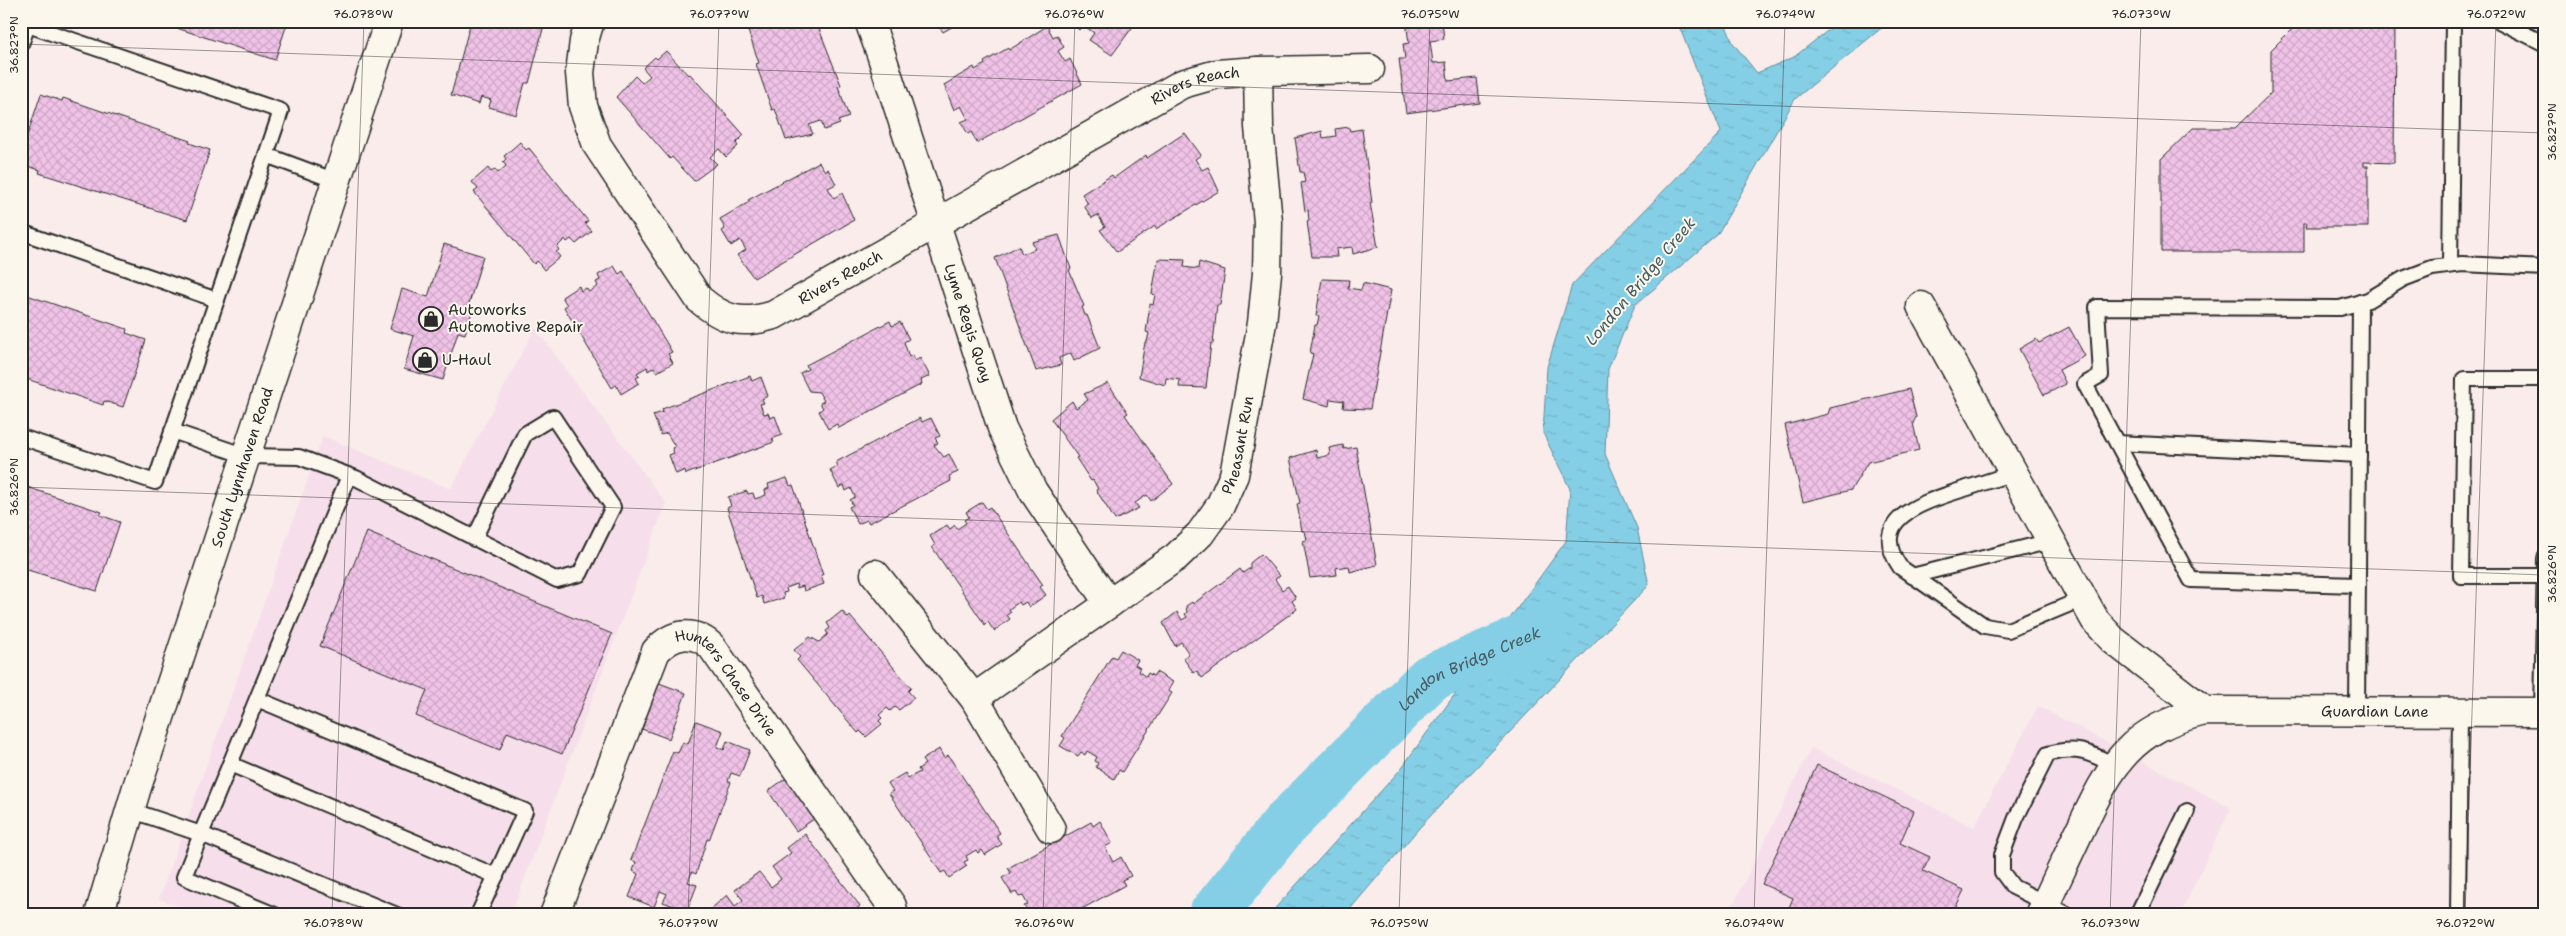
<svg xmlns="http://www.w3.org/2000/svg" width="2566" height="936" font-family="'Shantell Sans',sans-serif">
  <style>
    .built { fill: #f6dfea }
    .water { fill: url(#water-ripples); stroke: #618d9b }
    .lines { fill: none; stroke-linecap: round; stroke-linejoin: round }
    .river { stroke: #85cfe6; stroke-width: 48 }
    .building { fill: url(#building-cross-hatch); stroke: #2b2b2b }
    .lane-casing { stroke: #2b2b2b; stroke-width: 18 }
    .street-casing { stroke: #2b2b2b; stroke-width: 31 }
    .secondary-casing { stroke: #2b2b2b; stroke-width: 31 }
    .lane { stroke: #fbf7ec; stroke-width: 14 }
    .street { stroke: #fbf7ec; stroke-width: 28 }
    .secondary { stroke: #fbf7ec; stroke-width: 28 }
    .ticks { fill: none; stroke: #2b2b2b; stroke-width: 1; stroke-opacity: 0.45 }
    .labels { text-anchor: middle; stroke-width: 4; stroke-linejoin: round; paint-order: stroke }
    .street-label { font-size: 15px; fill: #2b2b2b; stroke: #fbf7ec }
    .poi-label { font-size: 15px; fill: #2b2b2b; stroke: #fbf7ec; text-anchor: start }
    .water-label { font-size: 16px; font-style: italic; fill: #465c63; stroke: #fbf7ec }
    .neatline { fill: none; stroke: #2b2b2b; stroke-width: 2 }
    .ticks-label { font-size: 12px; text-anchor: middle; fill: #2b2b2b }
  </style>
  <defs>
    <pattern id="water-ripples" width="26" height="14" patternUnits="userSpaceOnUse" patternTransform="scale(1.25)"><rect width="26" height="14" fill="#85cfe6"/><path d="M2 4q2-2 4 0t4 0M15 11q2-2 4 0t4 0" fill="none" stroke="#73b2c5"/></pattern>
    <pattern id="building-cross-hatch" width="8" height="8" patternUnits="userSpaceOnUse" patternTransform="scale(1.25)"><rect width="8" height="8" fill="#f0c2e7"/><path d="M0 0l8 8M0 8l8-8" fill="none" stroke="#cea7c6"/></pattern>
  </defs>
  <rect width="100%" height="100%" fill="#f9eceb"/>
  <filter id="ink" filterUnits="userSpaceOnUse"><feTurbulence type="fractalNoise" baseFrequency=".02" numOctaves="2"/><feDisplacementMap in="SourceGraphic" scale="10" xChannelSelector="R" yChannelSelector="G"/><feConvolveMatrix kernelMatrix="1 2 1 2 8 2 1 2 1" color-interpolation-filters="sRGB"/></filter>
  <g filter="url(#ink)">
    <g class="built">
      <path d="M535,328L666,503L511,915H201L159,899L323,436L451,489Z"/>
      <path d="M2038,706L2231,808L2180,915H1728L1811,748L1974,827Z"/>
    </g>
    <path class="water" d="M1677,21H1724L1733,43L1757,73L1794,57L1840,21H1890L1795,99L1717,235L1635,305L1608,369L1605,454L1637,528L1649,585L1420,827L1345,915H1269L1400,770L1566,541L1570,489L1543,433L1547,367L1572,285L1721,132Z"/>
    <g class="lines">
      <path class="river" id="s1" d="M1212,915L1284,825L1430,678L1544,629"/>
    </g>
    <g class="building">
      <path d="M155,21H288L275,60Z"/>
      <path d="M471,21H545L529,83H525L516,115L489,107L491,100L481,97L479,104L451,95Z"/>
      <path d="M704,21H723L718,29Z"/>
      <path d="M768,21H775L777,27L787,24L786,21H816L841,85L838,86L849,117L838,121L840,124L824,130L821,121L809,125L813,134L786,140L775,109L772,110L756,64L759,63L748,31Z"/>
      <path d="M934,21H962L943,32Z"/>
      <path d="M1070,21H1137L1112,55L1089,40L1094,33L1083,25L1079,30Z"/>
      <path d="M1406,21H1442L1444,39L1430,41L1433,63L1446,62L1448,81L1477,78L1480,103L1406,113L1399,59H1405L1403,44L1409,43Z"/>
      <path d="M2300,21H2395L2394,163L2364,162V166H2368V227H2306L2307,223H2304V252H2161V159L2193,128H2235L2271,93V50Z"/>
      <path d="M1047,26L1053,37L1057,35L1064,47L1058,51L1065,62L1070,59L1082,84L977,143L971,132L968,134L961,122L968,119L961,106L954,110L944,85L974,67L975,70L985,64L984,62L1008,48L1009,50Z"/>
      <path d="M666,51L688,75L690,74L744,135L736,143L738,146L726,157L719,149L710,157L717,164L694,181L672,157L670,159L616,97L635,76L642,83L650,76L643,68L655,57L657,59Z"/>
      <path d="M41,94L62,101L63,98L190,141L189,143L210,150L187,220L39,173L40,170L21,164V154Z"/>
      <path d="M1349,127L1350,131L1362,129L1372,203H1370L1378,247L1353,254L1352,247L1336,249L1337,257H1312L1307,221H1309L1308,210L1305,211L1301,183L1305,182L1303,172H1300L1295,138L1322,131L1323,138L1336,136L1335,129Z"/>
      <path d="M1185,133L1201,155L1195,159L1202,170L1208,167L1219,191L1156,229L1155,226L1117,252L1100,230L1105,227L1098,215L1092,218L1084,206L1088,204L1082,194L1112,175L1114,178L1146,155L1147,158Z"/>
      <path d="M520,142L526,150L529,148L588,221L585,223L592,231L576,244L571,239L567,242L565,239L557,247L559,250L556,252L560,257L544,270L537,261L534,264L474,192L478,189L472,182L488,168L491,172L495,169L498,173L506,166L503,162L506,159L504,156Z"/>
      <path d="M819,162L825,171L828,169L836,184L828,188L834,198L842,193L854,220L754,278L737,255L746,250L740,240L731,246L722,231L725,229L720,219L749,202L748,200Z"/>
      <path d="M1059,235L1071,269L1069,270L1084,306L1082,307L1085,315H1087L1100,348L1074,361L1071,353L1059,358L1061,365L1036,371L995,258L1019,246L1022,254L1035,249L1032,242Z"/>
      <path d="M444,244L483,256L468,307L473,308L465,334L458,332L443,380L404,369L414,336L390,329L402,289L428,297Z"/>
      <path d="M1158,259L1185,260L1184,267L1198,269L1199,262L1225,270L1220,305H1217L1213,344L1211,343L1206,388L1179,387L1180,380L1166,378L1165,385L1139,377L1145,342H1147L1149,333L1146,332L1150,304L1153,305L1155,295L1152,294Z"/>
      <path d="M614,266L619,274L623,271L672,352L668,354L673,363L657,372L654,367L648,371L647,367L637,373L640,376L636,378L639,383L621,394L616,385L612,388L564,307L567,305L562,297L579,286L581,291L586,288L589,292L598,286L596,282L600,280L598,275Z"/>
      <path d="M1322,279L1349,280L1348,288L1361,290L1363,283L1391,290L1370,409L1343,408L1344,401L1330,399L1329,406L1303,399L1313,354L1310,353L1315,325H1317L1319,316H1316Z"/>
      <path d="M21,293L127,329L126,333L146,340L123,407L104,401L103,405L21,377Z"/>
      <path d="M890,321L892,326L900,322L909,339L904,342L909,357L912,355L915,361L920,358L930,376L921,380L922,384L839,428L837,424L828,429L819,411L823,408L820,403L824,401L819,392L809,391L800,373L808,369L806,365Z"/>
      <path d="M2069,327L2085,356L2059,370L2066,384L2044,395L2019,349L2036,339L2039,343Z"/>
      <path d="M750,376L752,381L761,377L768,396L762,399L764,403L760,404L764,414L768,413L770,418L775,416L782,435L772,439L774,442L686,474L685,470L676,474L669,455L674,453L672,448L675,447L667,433L661,435L653,415L663,412L662,409Z"/>
      <path d="M1108,383L1128,413L1125,415L1173,484L1151,501L1147,495L1135,503L1139,508L1115,520L1096,490L1098,489L1093,480L1091,481L1076,458L1078,457L1051,419L1072,401L1076,408L1088,400L1084,394Z"/>
      <path d="M1909,389L1916,417L1913,423L1919,450L1868,462L1851,490L1803,502L1785,425L1828,414L1830,408Z"/>
      <path d="M920,418L922,422L931,418L940,436L935,438L938,443L934,445L944,457L949,454L958,472L949,476L951,481L869,523L867,520L858,524L849,507L853,505L850,500L855,497L851,488L846,491L844,485L839,488L830,470L838,466L836,462Z"/>
      <path d="M1343,445L1344,449L1356,447L1377,565L1350,572L1349,566L1336,568L1337,575L1310,578L1303,541L1307,540L1305,531H1302L1297,504L1300,503L1290,458L1316,450L1317,458L1330,455L1329,448Z"/>
      <path d="M787,478L790,486L793,485L823,575H821L824,584L804,591L803,586L797,588L796,584L786,588L787,592L783,593L784,598L764,604L762,596L757,598L727,508L731,506L728,497L747,491L748,494L753,493L755,499L766,495L765,490L769,488L768,484Z"/>
      <path d="M21,485L102,512L100,515L120,522L97,591L21,568Z"/>
      <path d="M982,502L987,509L990,507L1043,585L1040,587L1046,595L1029,607L1026,602L1021,605L1019,602L1009,609L1011,612L1007,615L1010,619L994,631L988,622L985,625L932,547L935,545L930,536L947,525L950,529L955,525L957,529L966,523L964,520L969,517L966,512Z"/>
      <path d="M367,532L612,634L562,754L507,732L500,750L416,716L427,690L320,646Z"/>
      <path d="M1261,554L1280,576L1275,579L1282,590L1288,586L1296,598L1292,601L1297,609L1202,678L1197,671L1194,673L1183,658L1189,654L1181,642L1175,646L1163,623L1177,612L1182,620L1187,617L1185,614L1187,612L1186,606L1192,602L1193,604L1240,569L1243,573L1250,568V563Z"/>
      <path d="M842,611L848,618L850,616L911,688L908,691L914,698L899,710L895,707L890,711L887,708L879,715L882,718L879,721L882,724L866,737L860,731L858,733L797,660L800,657L794,650L810,637L819,642L828,634L826,631L830,628L827,623Z"/>
      <path d="M1121,650L1138,660L1135,665L1140,668L1138,671L1146,677L1148,673L1153,676L1156,672L1173,682L1168,691L1172,693L1122,772L1119,770L1114,779L1096,767L1098,763L1095,761L1097,757L1087,751L1085,755L1081,752L1078,756L1060,746L1065,738L1062,736L1112,656L1116,658Z"/>
      <path d="M659,683L686,693L669,739L642,729Z"/>
      <path d="M696,721L723,731L717,747L724,750L727,741L750,750L740,776L731,773L728,781L731,782L709,840L707,839L696,874L692,872L688,882L697,885L687,911L663,902L667,894L660,891L654,907L629,897L638,874L633,871L636,862L631,860L673,751L678,753L683,742L688,744Z"/>
      <path d="M939,749L944,758L948,755L1000,833L996,836L1002,844L985,855L982,850L978,853L976,850L966,856L968,860L964,862L967,866L949,878L945,871L941,873L889,793L893,791L888,783L905,773L908,778L920,772L918,769L925,764L922,760Z"/>
      <path d="M1817,765L1914,811L1900,843L1930,857L1923,871L1964,890L1952,915H1786L1793,898L1762,884Z"/>
      <path d="M792,774L820,815L796,831L768,791Z"/>
      <path d="M1100,821L1112,843L1105,847L1113,862L1121,857L1131,876L1122,880L1125,885L1071,915H1023L1027,911L1024,906L1028,905L1023,896L1019,897L1016,892L1012,894L1002,878L1011,873L1008,868L1091,822L1093,826Z"/>
      <path d="M805,834L860,906L849,915H704L727,895L735,906L743,900L735,890L759,872L771,887L781,879L772,867L791,853L787,848Z"/>
    </g>
    <g class="lines">
      <defs>
        <g id="lane">
          <path d="M2499,21L2545,44"/>
          <path d="M21,44L28,25L281,111L155,482L21,437"/>
          <path d="M266,155L336,181"/>
          <path d="M21,232L217,300"/>
          <path d="M2450,265L2453,21"/>
          <path d="M2545,379H2464L2461,576H2545"/>
          <path d="M172,431L246,456L299,457L356,478L557,580L580,574L613,507L553,417L525,434L474,539"/>
          <path d="M2117,443L2359,455"/>
          <path d="M2013,473C1995,479 1977,485 1958,491C1922,503 1867,519 1900,567L1985,626L2008,630L2082,599"/>
          <path d="M1912,576L2051,541"/>
          <path d="M2358,585L2191,580L2085,384L2101,375L2097,307L2340,308L2368,300L2403,279L2432,268L2462,264L2545,268"/>
          <path d="M257,699L525,811L478,915"/>
          <path d="M2357,712L2360,302"/>
          <path d="M2542,712L2545,558"/>
          <path d="M230,764L496,876"/>
          <path d="M130,810L201,834L349,476"/>
          <path d="M275,915L184,877L201,834L397,915"/>
          <path d="M2069,915L2013,887L2002,872V855L2016,818L2048,754C2076,746 2089,752 2114,765"/>
          <path d="M2137,915L2187,811"/>
          <path d="M2458,915L2460,712"/>
        </g>
        <g id="street">
          <path id="s2" d="M590,21L584,41L580,73L583,106L597,145L699,299C725,321 742,325 774,315L1182,84L1217,74L1258,71L1370,69"/>
          <path id="s3" d="M869,21L881,54L1002,428L1033,491L1109,604"/>
          <path d="M1921,306L2095,620L2113,640L2205,711"/>
          <path d="M875,574L974,698L1051,829"/>
          <path id="s4" d="M974,698L1176,557L1200,534L1220,506L1234,475L1262,323L1267,273L1268,222L1259,127L1258,71"/>
          <path id="s5" d="M554,915L656,651C673,633 693,629 712,647L892,906L894,915"/>
          <path id="s6" d="M2040,915C2054,886 2067,857 2081,828C2111,764 2131,728 2205,711L2545,712"/>
        </g>
        <g id="secondary">
          <path id="s7" d="M99,915L137,787L389,21"/>
        </g>
      </defs>
      <use href="#lane" class="lane-casing"/>
      <use href="#street" class="street-casing"/>
      <use href="#secondary" class="secondary-casing"/>
      <use href="#lane" class="lane"/>
      <use href="#street" class="street"/>
      <use href="#secondary" class="secondary"/>
    </g>
  </g>
  <path class="ticks" d="M21,44L2545,133M21,487L2545,575M332,915L364,21M688,915L719,21M1043,915L1075,21M1399,915L1430,21M1754,915L1785,21M2110,915L2141,21M2465,915L2496,21"/>
  <defs>
    <symbol id="shop-ring" viewBox="-11 -11 22 22"><circle r="9.5" fill="#fbf7ec" stroke="#2b2b2b" stroke-width="1.5"/><path d="M-5-2.5h2.3a2.7 3.5 0 0 1 5.4 0H5L5.5 6h-11ZM-1.5-2.5h3a1.5 2.3 0 0 0-3 0Z" fill="#2b2b2b"/></symbol>
  </defs>
  <g fill-rule="evenodd">
    <use href="#shop-ring" x="417" y="305" width="28" height="28"/>
    <use href="#shop-ring" x="411" y="346" width="28" height="28"/>
  </g>
  <g class="labels">
    <g class="street-label">
      <text dy="5" stroke="none"><textPath href="#s2" startOffset="875">Rivers Reach</textPath></text>
      <text dy="5" stroke="none"><textPath href="#s2" startOffset="470">Rivers Reach</textPath></text>
      <text dy="5" stroke="none"><textPath href="#s3" startOffset="318">Lyme Regis Quay</textPath></text>
      <text dy="5" stroke="none"><textPath href="#s4" startOffset="378">Pheasant Run</textPath></text>
      <text dy="5" stroke="none"><textPath href="#s7" startOffset="470">South Lynnhaven Road</textPath></text>
      <text dy="5" stroke="none"><textPath href="#s5" startOffset="380">Hunters Chase Drive</textPath></text>
      <text dy="5" stroke="none"><textPath href="#s6" startOffset="445">Guardian Lane</textPath></text>
    </g>
    <g class="poi-label">
      <text x="448" y="315">Autoworks<tspan x="448" dy="17">Automotive Repair</tspan></text>
      <text x="442" y="365">U-Haul</text>
    </g>
    <g class="water-label">
      <text transform="translate(1640 281) rotate(-50)" y="6">London Bridge Creek</text>
      <text dy="6" stroke="none"><textPath href="#s1" startOffset="361">London Bridge Creek</textPath></text>
    </g>
  </g>
  <rect width="2566" height="936" fill="none" stroke="#fbf7ec" stroke-width="55"/>
  <rect x="28" y="28" width="2510" height="880" class="neatline"/>
  <g class="ticks-label">
    <text x="363" y="18">76.078°W</text>
    <text x="719" y="18">76.077°W</text>
    <text x="1074" y="18">76.076°W</text>
    <text x="1430" y="18">76.075°W</text>
    <text x="1785" y="18">76.074°W</text>
    <text x="2141" y="18">76.073°W</text>
    <text x="2496" y="18">76.072°W</text>
    <text transform="translate(14 45) rotate(-90)" y="4">36.827°N</text>
    <text transform="translate(2552 132) rotate(-90)" y="4">36.827°N</text>
    <text transform="translate(14 487) rotate(-90)" y="4">36.826°N</text>
    <text transform="translate(2552 574) rotate(-90)" y="4">36.826°N</text>
    <text x="333" y="927">76.078°W</text>
    <text x="688" y="927">76.077°W</text>
    <text x="1044" y="927">76.076°W</text>
    <text x="1399" y="927">76.075°W</text>
    <text x="1754" y="927">76.074°W</text>
    <text x="2110" y="927">76.073°W</text>
    <text x="2465" y="927">76.072°W</text>
  </g>
</svg>
